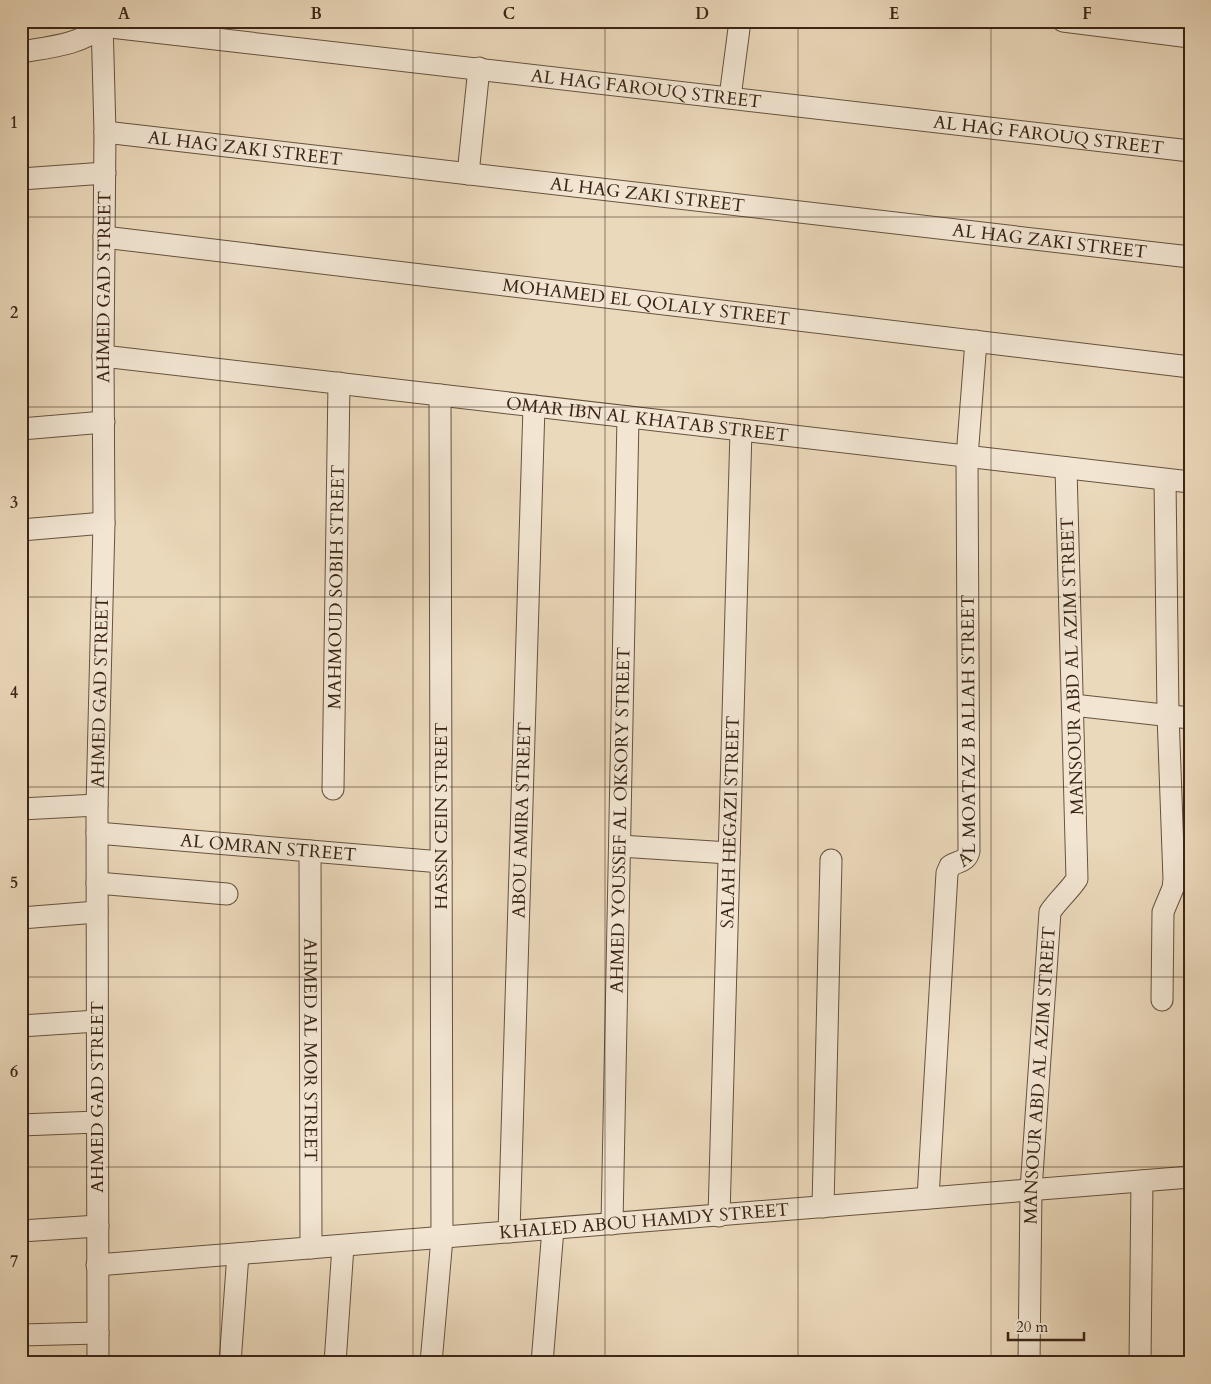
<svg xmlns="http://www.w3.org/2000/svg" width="1211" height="1384" font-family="Cardo,serif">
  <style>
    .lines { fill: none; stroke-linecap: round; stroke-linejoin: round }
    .minor-casing { stroke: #67523f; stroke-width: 23 }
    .minor { stroke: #f2e6d3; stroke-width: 21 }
    .grid { fill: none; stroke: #3b2516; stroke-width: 1; stroke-opacity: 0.55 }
    .labels { text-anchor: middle; stroke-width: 5; stroke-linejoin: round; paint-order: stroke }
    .street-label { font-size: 18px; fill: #3b2516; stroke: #f2e6d3 }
    .neatline { fill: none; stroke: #3b2516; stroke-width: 2 }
    .grid-label { font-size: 16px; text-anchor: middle; font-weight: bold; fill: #3b2516 }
  </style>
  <rect width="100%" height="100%" fill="#ebd9bb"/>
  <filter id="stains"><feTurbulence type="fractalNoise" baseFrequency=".004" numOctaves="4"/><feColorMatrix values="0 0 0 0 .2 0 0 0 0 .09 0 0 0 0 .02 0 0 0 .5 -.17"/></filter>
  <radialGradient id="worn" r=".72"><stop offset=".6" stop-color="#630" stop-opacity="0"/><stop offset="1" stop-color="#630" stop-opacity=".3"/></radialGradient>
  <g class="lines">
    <defs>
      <g id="minor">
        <path d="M1063,21L1190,37"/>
        <path id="s1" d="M21,52C50,47 80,45 102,26L1190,151"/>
        <path d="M730,97L740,21"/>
        <path id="s2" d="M105,132L1190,257"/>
        <path d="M468,174L479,68"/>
        <path d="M21,179L105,173"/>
        <path id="s3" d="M104,237L1190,367"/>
        <path id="s4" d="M103,356L1190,482"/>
        <path d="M21,429L104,422"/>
        <path d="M21,530L104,523"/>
        <path d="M1073,705L1190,718"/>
        <path id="s5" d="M333,789L339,383"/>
        <path d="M21,809L97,805"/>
        <path id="s6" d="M97,833L441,862"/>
        <path d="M620,846L729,853"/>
        <path id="s7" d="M310,851L311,1248"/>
        <path d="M97,883L227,894"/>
        <path d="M21,918L97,912"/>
        <path d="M1162,1000L1163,912L1173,888L1174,879L1168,715L1165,480"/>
        <path d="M21,1026L97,1021"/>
        <path d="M21,1125L97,1122"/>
        <path id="s8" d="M928,1198L947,873L950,866C958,861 967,862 969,851L967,457L976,341"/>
        <path d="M823,1207L831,860"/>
        <path id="s9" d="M719,1216L741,430"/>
        <path id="s10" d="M612,1224L628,417"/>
        <path d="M21,1231L98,1226"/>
        <path id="s11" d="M509,1232L534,406"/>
        <path id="s12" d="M97,1265L1190,1177"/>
        <path d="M21,1335L98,1333"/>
        <path id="s13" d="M98,1363L97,805L104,523L103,356L105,132L102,21"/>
        <path d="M230,1363L238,1254"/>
        <path d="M335,1363L343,1246"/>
        <path d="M431,1363L442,1238L440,395"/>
        <path d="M542,1363L553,1229"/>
        <path id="s14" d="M1029,1363L1031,1190L1050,912C1058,900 1069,891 1077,879L1066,468"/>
        <path d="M1140,1363L1142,1181"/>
      </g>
    </defs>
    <use href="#minor" class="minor-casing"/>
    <use href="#minor" class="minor"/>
  </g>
  <path class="grid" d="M220,21V1363M413,21V1363M605,21V1363M798,21V1363M991,21V1363M21,217H1190M21,407H1190M21,597H1190M21,787H1190M21,977H1190M21,1167H1190"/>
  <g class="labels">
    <g class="street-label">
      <text dy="6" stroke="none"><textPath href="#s1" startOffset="634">AL HAG FAROUQ STREET</textPath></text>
      <text dy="6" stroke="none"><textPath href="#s1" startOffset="1039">AL HAG FAROUQ STREET</textPath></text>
      <text dy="6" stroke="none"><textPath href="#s2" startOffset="141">AL HAG ZAKI STREET</textPath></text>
      <text dy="6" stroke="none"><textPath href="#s2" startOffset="546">AL HAG ZAKI STREET</textPath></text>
      <text dy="6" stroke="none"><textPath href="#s2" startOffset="951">AL HAG ZAKI STREET</textPath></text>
      <text dy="6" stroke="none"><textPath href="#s13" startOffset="1076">AHMED GAD STREET</textPath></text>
      <text dy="6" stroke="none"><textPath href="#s3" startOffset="546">MOHAMED EL QOLALY STREET</textPath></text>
      <text dy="6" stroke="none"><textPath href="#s4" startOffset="548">OMAR IBN AL KHATAB STREET</textPath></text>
      <text dy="6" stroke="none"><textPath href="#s5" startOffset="202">MAHMOUD SOBIH STREET</textPath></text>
      <text transform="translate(1072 666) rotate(-92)" y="6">MANSOUR ABD AL AZIM STREET</text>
      <text dy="6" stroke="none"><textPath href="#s13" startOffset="671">AHMED GAD STREET</textPath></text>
      <text dy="6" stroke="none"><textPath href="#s8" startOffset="479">AL MOATAZ B ALLAH STREET</textPath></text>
      <text transform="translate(441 816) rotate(-90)" y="6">HASSN CEIN STREET</text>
      <text dy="6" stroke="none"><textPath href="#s11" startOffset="412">ABOU AMIRA STREET</textPath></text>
      <text dy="6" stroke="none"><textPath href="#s10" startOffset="404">AHMED YOUSSEF AL OKSORY STREET</textPath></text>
      <text dy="6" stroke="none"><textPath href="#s9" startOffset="394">SALAH HEGAZI STREET</textPath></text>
      <text dy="6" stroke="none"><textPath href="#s6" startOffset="172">AL OMRAN STREET</textPath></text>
      <text dy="6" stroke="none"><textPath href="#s7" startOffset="199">AHMED AL MOR STREET</textPath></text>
      <text dy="6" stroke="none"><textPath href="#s14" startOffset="288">MANSOUR ABD AL AZIM STREET</textPath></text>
      <text transform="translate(97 1097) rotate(-90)" y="6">AHMED GAD STREET</text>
      <text dy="6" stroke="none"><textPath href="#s12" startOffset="549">KHALED ABOU HAMDY STREET</textPath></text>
    </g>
  </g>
  <rect width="1211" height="1384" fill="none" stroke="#ebd9bb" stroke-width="55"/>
  <path d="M1008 1332v8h76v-8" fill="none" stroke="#3b2516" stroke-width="2.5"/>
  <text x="1016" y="1332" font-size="15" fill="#3b2516" stroke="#f2e6d3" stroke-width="4" paint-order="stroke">20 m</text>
  <rect x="28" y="28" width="1156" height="1328" class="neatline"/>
  <g class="grid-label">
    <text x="124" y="19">A</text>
    <text x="316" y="19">B</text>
    <text x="509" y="19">C</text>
    <text x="702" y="19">D</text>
    <text x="894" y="19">E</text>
    <text x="1087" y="19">F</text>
    <text x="14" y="128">1</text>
    <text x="14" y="318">2</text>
    <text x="14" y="508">3</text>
    <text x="14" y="698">4</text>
    <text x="14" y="888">5</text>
    <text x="14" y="1077">6</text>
    <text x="14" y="1267">7</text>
  </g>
  <rect width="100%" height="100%" filter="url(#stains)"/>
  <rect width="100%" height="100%" fill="url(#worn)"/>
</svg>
